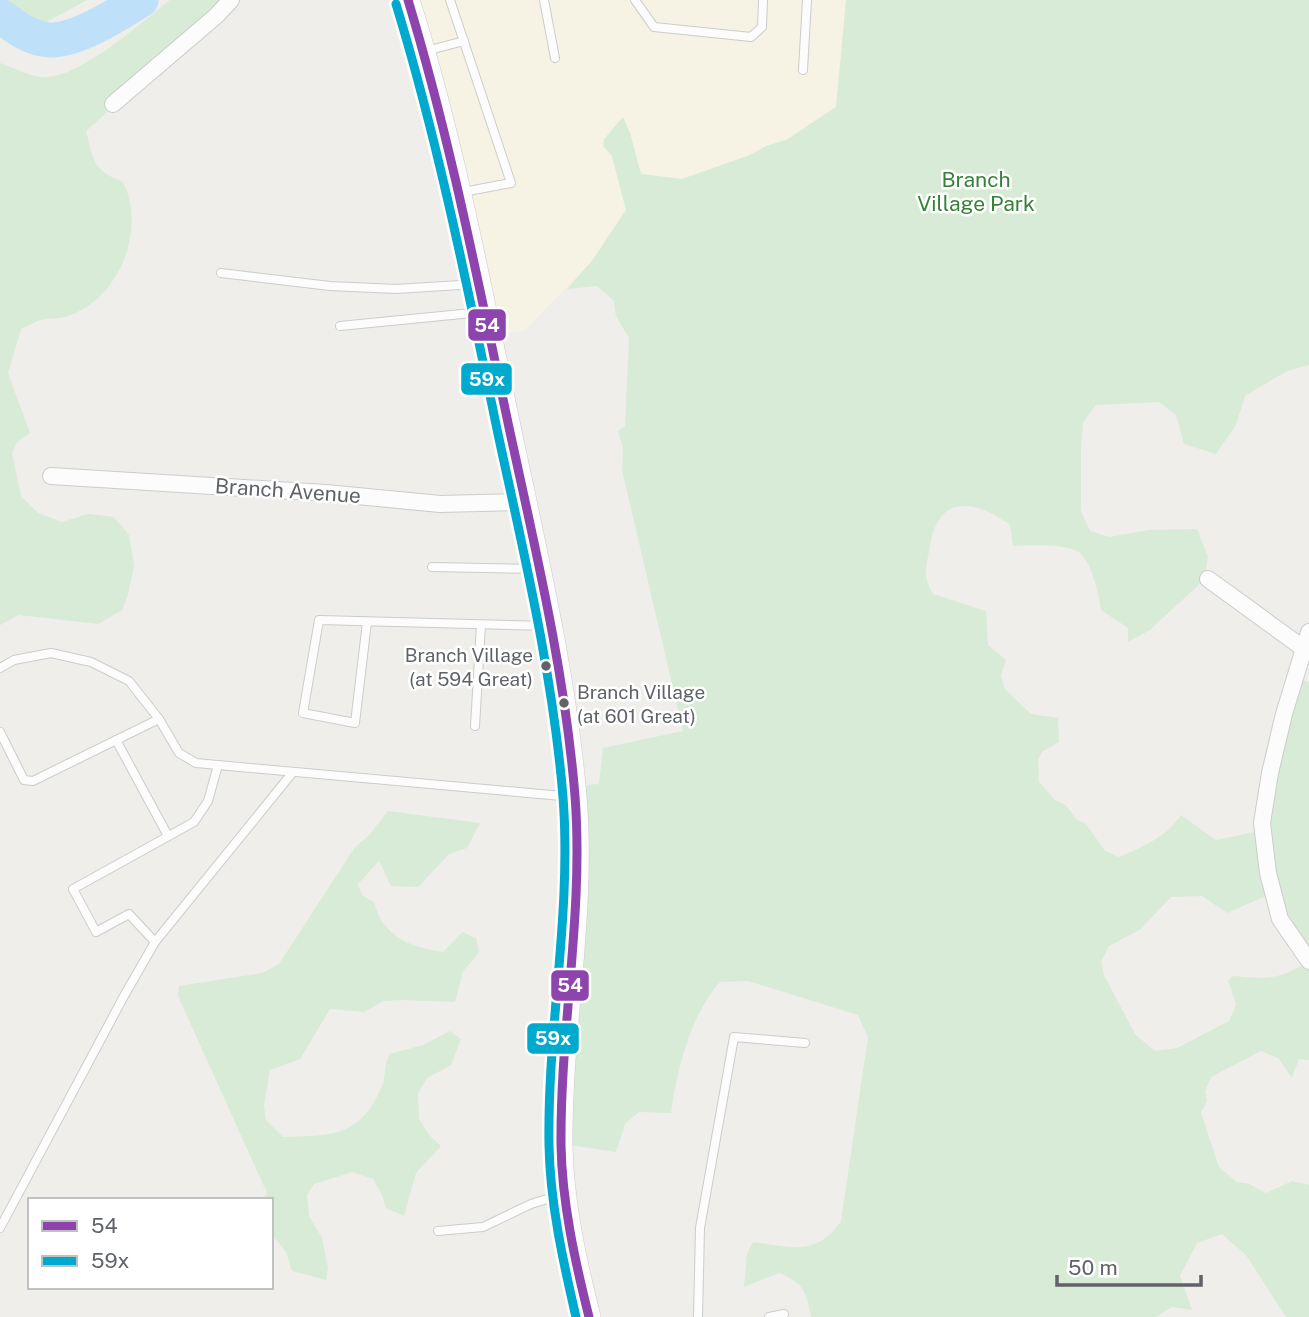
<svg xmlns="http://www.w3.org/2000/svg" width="1309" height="1317" font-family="'Public Sans',sans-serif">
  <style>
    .commercial { fill: #f7f3e4 }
    .green { fill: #d8ebd6 }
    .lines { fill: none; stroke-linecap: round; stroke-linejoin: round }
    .river { stroke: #bfe0f9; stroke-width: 35 }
    .service-casing { stroke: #cbcccc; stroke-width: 10 }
    .minor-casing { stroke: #cbcccc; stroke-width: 18 }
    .secondary-casing { stroke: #cacacb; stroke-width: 24 }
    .service { stroke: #fdfcfc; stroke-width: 8 }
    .minor { stroke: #fdfcfc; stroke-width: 16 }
    .secondary { stroke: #fdfcfc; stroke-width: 23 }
    .bus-1-casing { stroke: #fff; stroke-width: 14 }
    .bus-2-casing { stroke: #fff; stroke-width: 14 }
    .bus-1 { stroke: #8e44ad; stroke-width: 9 }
    .bus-2 { stroke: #00a9ce; stroke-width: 9 }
    .bus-dot { fill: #5f6368; stroke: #fff; stroke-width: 2.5 }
    .labels { text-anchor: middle; stroke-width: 5; stroke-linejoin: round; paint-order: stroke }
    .bus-label { font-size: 19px; fill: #5f6368; stroke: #fff; text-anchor: end }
    .park-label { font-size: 21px; fill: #348238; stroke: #fff }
    .street-label { font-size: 21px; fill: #5f6368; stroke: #fff }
    .line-badge { stroke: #fff; stroke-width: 2.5 }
    .badge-label { font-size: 19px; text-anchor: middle; font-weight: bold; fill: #fff }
  </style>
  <rect width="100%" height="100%" fill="#efeeea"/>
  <path class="commercial" d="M402,0H906L855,95L786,140L766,146L750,155L682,179L641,175L630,133L623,118L612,156L626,210L592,261L525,330L483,338L436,118Z"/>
  <g class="green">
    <path d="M0,0H87L32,30Z"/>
    <path d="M170,0H229L193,35L86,131C94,161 92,170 123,182C147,229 119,299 68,316C59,319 49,318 41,320C34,322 28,326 21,329L8,373L30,433L17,442L12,453L21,496L38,513L62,522L88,514L114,517L129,535L134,566L128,595L122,610L98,624L19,615L0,625V63C13,67 28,76 41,77C77,81 142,22 170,0Z"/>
    <path d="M846,0H1309V365L1287,371L1245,396L1236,425L1216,454L1184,444L1176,415L1159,402L1096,405L1083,422L1081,448V511L1090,531L1109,537L1149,530L1197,529L1208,557L1204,580L1150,630L1128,642V628L1101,610C1099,595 1092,563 1080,553C1067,543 1029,545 1013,546L1010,525C975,499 938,494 930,546C926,569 922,573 933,594L986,611L988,645L1006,660L1001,676L1005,689L1031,714L1058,718L1059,742L1042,752L1038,760L1039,782L1055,800L1066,805L1077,820L1086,824L1105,851L1119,857C1142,848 1167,836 1181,815L1216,840L1260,831L1298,678L1309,682V959L1273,893L1227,913L1202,896L1171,897L1141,929L1109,946L1101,962L1104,975L1135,1034L1155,1051L1177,1048L1229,1021L1236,1005L1228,980L1233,976C1270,979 1276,980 1309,962V1060L1299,1059L1292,1078L1278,1058L1261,1051L1211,1077L1205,1091L1207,1101L1201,1113L1219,1167L1237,1182L1249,1184L1266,1193L1292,1181L1309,1185V1317H1286L1246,1255L1222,1234L1197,1243L1180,1276L1192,1310L1172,1307L1156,1317H811C806,1291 804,1283 779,1273L744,1287L747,1254L753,1242C789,1247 817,1257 841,1221L868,1037L858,1015L748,981L720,982C690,1015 677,1070 671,1113L639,1112L625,1124L616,1152L563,1144L572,866L570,786L599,784L603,748L683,731L622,470L623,448L618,431L625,426L629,338L616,316L614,301L597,286L567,289L592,261L626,210L612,156L603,146L604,139L623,117L630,133L641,174L682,179L750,155L766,146L786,140L836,107Z"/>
    <path d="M388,811L480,823L467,848L449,854L418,887L391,886L379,861L358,884L362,895L374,902C383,937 410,947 443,952L462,932L476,938L479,953L463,971L455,1002L400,1000L384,1001L364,1012L330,1009L300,1059L270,1070L264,1106L266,1120L283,1137C332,1135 359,1139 382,1086C386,1076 384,1064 390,1054L423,1045L450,1031L461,1039L451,1065L427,1078L418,1094L419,1119L430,1136L441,1146L416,1173L404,1216L386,1208L382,1195L373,1179L352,1172L314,1184L307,1195L309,1216L322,1238L328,1268L326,1280L292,1271L286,1252L271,1234V1200H262L267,1193L178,996L179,986L262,973L279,964L355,847L369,835Z"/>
  </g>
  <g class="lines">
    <path class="river" d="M0,16C15,27 31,39 50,40C77,41 118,14 141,0"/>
    <defs>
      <g id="service">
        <path d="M450,0L511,183L463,192"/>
        <path d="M544,0L555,58"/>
        <path d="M635,0L654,27L751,37L762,27L763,0"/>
        <path d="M426,51L464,41"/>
        <path d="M803,70L807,0"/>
        <path d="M221,273L330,286L396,289L476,284"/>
        <path d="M340,326L482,312"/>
        <path d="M432,567L538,569"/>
        <path d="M367,622L355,723L303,713L319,620L549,626"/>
        <path d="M0,668L14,660L51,653L91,662L129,681L159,719L179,753L196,763L573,797"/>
        <path d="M475,726L481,625"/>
        <path d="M0,732L24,780L33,781L159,719"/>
        <path d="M116,740L168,836"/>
        <path d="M155,942L129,914L96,932L73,889L194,822L208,801L218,765"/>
        <path d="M0,1228L124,996L155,942L293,772"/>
        <path d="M438,1231L483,1227L531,1204L563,1194"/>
        <path d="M698,1317L700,1228L734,1037L805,1043"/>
        <path d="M769,1317L784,1314"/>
      </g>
      <g id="minor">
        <path d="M113,104L216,16L231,0"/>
        <path d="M51,476L326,493L440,504L525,502"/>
        <path d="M1208,579L1303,648"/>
        <path d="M1309,632L1284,714L1270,773L1262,823L1268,873L1280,919L1309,961"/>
      </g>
      <path id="secondary" d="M408,0C451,135 477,274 506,412C532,537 564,668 575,796C585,912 560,1028 561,1145C562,1203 575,1261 589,1317"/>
    </defs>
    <use href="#service" class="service-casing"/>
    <use href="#minor" class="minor-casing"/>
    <use href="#secondary" class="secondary-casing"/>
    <use href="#service" class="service"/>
    <use href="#minor" class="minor"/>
    <use href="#secondary" class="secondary"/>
    <defs>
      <path id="bus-1" d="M408,0C451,142 479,287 510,432C536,552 565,673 575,796C584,912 560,1028 561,1145C562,1203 575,1261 589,1317"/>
      <path id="bus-2" d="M396,4C439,145 468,290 498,434C524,554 553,675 563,797C572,914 547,1029 549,1145C550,1203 563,1261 576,1317"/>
    </defs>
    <use href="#bus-1" class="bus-1-casing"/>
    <use href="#bus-2" class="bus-2-casing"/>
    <use href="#bus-1" class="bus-1"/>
    <use href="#bus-2" class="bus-2"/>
  </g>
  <g class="bus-dot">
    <circle cx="546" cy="666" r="6"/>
    <circle cx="564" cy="703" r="6"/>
  </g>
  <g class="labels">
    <g class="bus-label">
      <text x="533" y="662">Branch Village<tspan x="533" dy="24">(at 594 Great)</tspan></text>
      <text x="577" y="699" text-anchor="start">Branch Village<tspan x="577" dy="24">(at 601 Great)</tspan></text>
    </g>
    <g class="park-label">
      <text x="976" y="187">Branch<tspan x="976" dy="24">Village Park</tspan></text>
    </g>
    <g class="street-label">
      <text transform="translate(288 491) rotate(4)" y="7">Branch Avenue</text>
    </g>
  </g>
  <g class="line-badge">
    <rect x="467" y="308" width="40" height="34" rx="7" fill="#8e44ad"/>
    <rect x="460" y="362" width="53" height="34" rx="7" fill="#00a9ce"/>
    <rect x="550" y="969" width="40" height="33" rx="7" fill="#8e44ad"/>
    <rect x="526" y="1022" width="54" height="33" rx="7" fill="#00a9ce"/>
  </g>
  <g class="badge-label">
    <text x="487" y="332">54</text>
    <text x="487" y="386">59x</text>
    <text x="570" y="992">54</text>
    <text x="553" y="1045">59x</text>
  </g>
  <rect x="28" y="1198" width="245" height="91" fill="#ffffff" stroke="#bfc1c3" stroke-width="2"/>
  <rect x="42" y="1221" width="35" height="10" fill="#8e44ad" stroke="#bfc1c3" stroke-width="2"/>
  <text x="91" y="1233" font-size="21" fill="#5f6368">54</text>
  <rect x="42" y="1256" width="35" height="10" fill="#00a9ce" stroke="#bfc1c3" stroke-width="2"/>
  <text x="91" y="1268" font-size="21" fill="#5f6368">59x</text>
  <path d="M1057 1275v10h144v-10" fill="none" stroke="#5f6368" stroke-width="3.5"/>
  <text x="1068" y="1275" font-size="21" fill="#5f6368" stroke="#ffffff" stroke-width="5" paint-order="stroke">50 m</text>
</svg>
